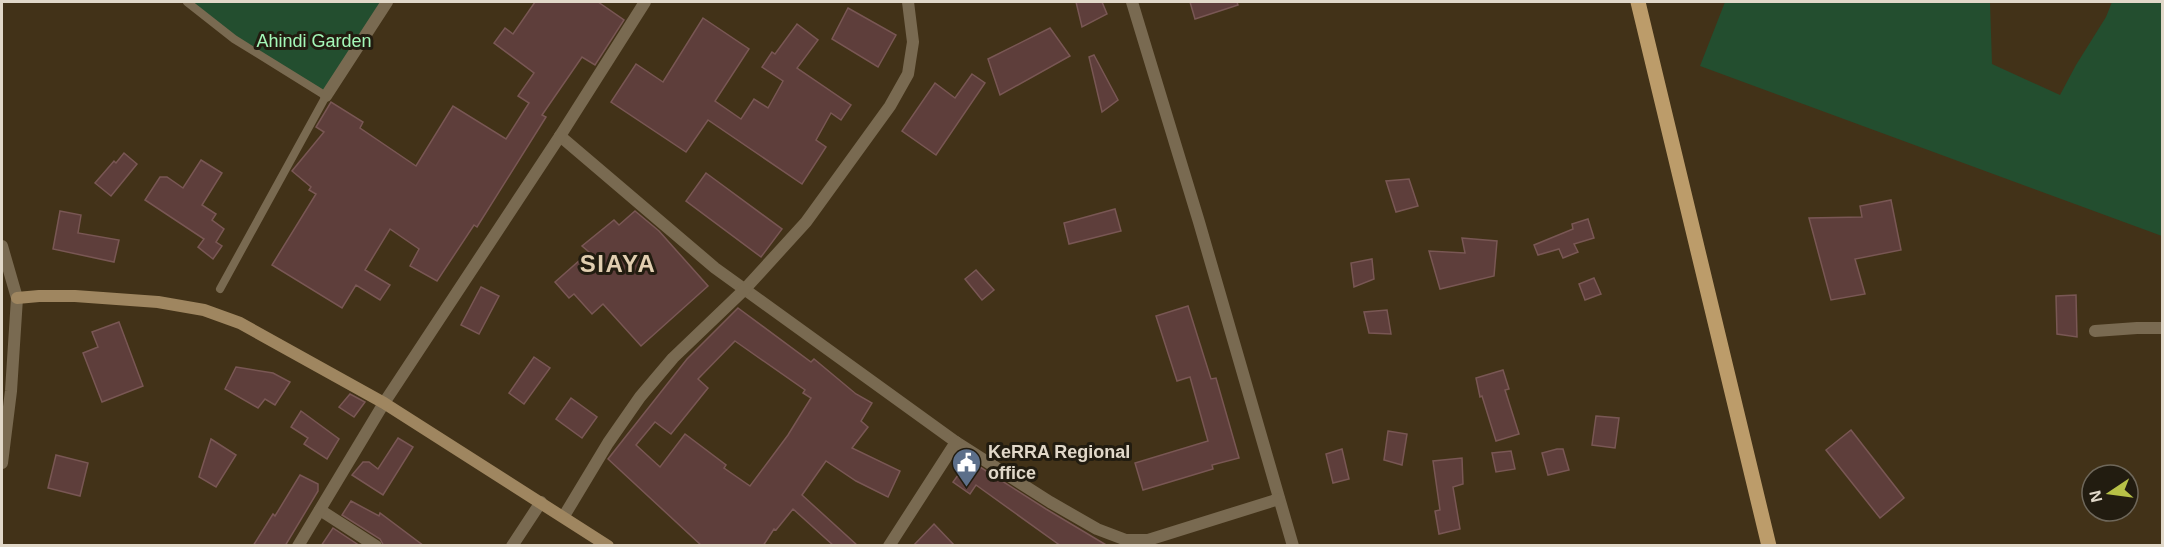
<svg xmlns="http://www.w3.org/2000/svg" width="2164" height="547" font-family="Arial,sans-serif">
  <style>
    .green { fill: #234e2f }
    .building { fill: #5e3e3b; stroke: #795754; stroke-width: 1.5; fill-rule: evenodd }
    .lines { fill: none; stroke-linecap: round; stroke-linejoin: round }
    .service { stroke: #796a51; stroke-width: 8 }
    .minor { stroke: #796a51; stroke-width: 12 }
    .secondary { stroke: #9f8660; stroke-width: 12 }
    .primary { stroke: #bc9c6a; stroke-width: 15 }
    .labels { text-anchor: middle; stroke-width: 6; stroke-linejoin: round; paint-order: stroke }
    .park-label { font-size: 18px; fill: #a4f8b8; stroke: #221c10 }
    .poi-label { font-size: 18px; font-weight: bold; fill: #e1d8c9; stroke: #221c10; text-anchor: start }
    .district-label { font-size: 24px; font-weight: bold; letter-spacing: 1.5px; fill: #e1ceb0; stroke: #221c10 }
  </style>
  <rect width="100%" height="100%" fill="#423218"/>
  <g class="green">
    <path d="M182,2H391L326,96L224,32Z"/>
    <path d="M1725,2H1990L1992,64L2060,95L2076,65L2106,17L2112,2H2162V236L1700,66Z"/>
  </g>
  <g class="building">
    <path d="M535,2H598L624,20L595,65L582,57L542,115L546,117L477,227L474,225L437,281L410,266L419,249L390,229L365,270L390,285L380,300L356,285L342,308L272,265L316,194L309,190L311,187L292,171L324,132L316,127L331,102L363,122L360,128L416,166L453,106L506,139L529,103L518,96L534,73L494,43L505,28L513,34Z"/>
    <path d="M1076,2H1102L1107,14L1082,27Z"/>
    <path d="M1190,2H1237L1238,5L1195,19Z"/>
    <path d="M848,8L896,35L878,67L832,39Z"/>
    <path d="M703,18L749,49L715,101L741,119L754,99L768,108L783,81L762,67L772,52L775,54L797,24L818,40L797,68L851,105L841,120L831,113L816,140L826,147L802,184L708,120L686,152L611,102L636,64L663,82Z"/>
    <path d="M1050,28L1070,56L1000,95L988,59Z"/>
    <path d="M1094,55L1118,100L1102,112L1089,57Z"/>
    <path d="M972,74L985,83L936,155L902,131L935,83L955,98Z"/>
    <path d="M124,153L137,164L111,196L95,183L114,161L116,163Z"/>
    <path d="M201,160L222,173L202,205L216,214L212,220L224,229L216,242L222,246L213,259L198,247L204,239L145,200L160,177H167L183,188Z"/>
    <path d="M706,173L782,229L761,257L686,201Z"/>
    <path d="M1409,179L1418,206L1396,212L1386,181Z"/>
    <path d="M1891,200L1901,250L1855,259L1865,294L1831,300L1809,218L1862,217L1860,206Z"/>
    <path d="M1115,209L1121,231L1069,244L1064,223Z"/>
    <path d="M60,211L81,215L78,233L119,240L114,262L53,249Z"/>
    <path d="M635,211L659,231L708,286L641,346L603,304L592,314L574,294L569,298L555,282L589,252L582,246L614,220L619,225Z"/>
    <path d="M1588,219L1594,238L1574,244L1578,252L1563,258L1559,249L1538,255L1534,245L1573,229L1572,224Z"/>
    <path d="M1462,238L1497,241L1494,276L1440,289L1429,251L1465,253Z"/>
    <path d="M1372,259L1374,279L1354,287L1351,263Z"/>
    <path d="M976,270L994,290L982,300L965,279Z"/>
    <path d="M1594,278L1601,294L1585,300L1579,284Z"/>
    <path d="M481,287L499,296L479,334L461,325Z"/>
    <path d="M2076,295L2077,337L2057,334L2056,296Z"/>
    <path d="M1188,306L1211,379L1216,378L1239,458L1212,465L1213,469L1143,490L1135,463L1208,441L1190,377L1177,381L1156,316Z"/>
    <path d="M738,308L811,362L814,359L856,394L872,403L861,421L868,427L852,448L900,471L888,497L856,481L826,461L802,495L858,546H834L793,509L776,530L774,529L763,546H702L608,459L687,359ZM735,341L805,390L803,393L811,398L788,435L750,486L724,468L726,465L685,434L660,467L636,445L655,422L671,434L708,388L698,379Z"/>
    <path d="M1387,310L1391,334L1369,333L1364,312Z"/>
    <path d="M119,322L143,386L102,402L83,353L98,347L92,332Z"/>
    <path d="M534,357L550,368L524,404L509,393Z"/>
    <path d="M236,367L273,373L290,382L275,405L265,399L258,408L225,389Z"/>
    <path d="M1503,370L1509,389L1505,390L1519,434L1496,441L1482,396L1480,397L1476,378Z"/>
    <path d="M350,394L365,402L354,417L339,407Z"/>
    <path d="M571,398L597,417L582,438L556,419Z"/>
    <path d="M301,411L339,439L327,459L304,444L308,438L291,427Z"/>
    <path d="M1596,416L1619,418L1615,448L1592,445Z"/>
    <path d="M1851,430L1904,498L1880,518L1826,450Z"/>
    <path d="M1388,431L1407,434L1402,465L1384,460Z"/>
    <path d="M398,438L413,447L383,495L352,475L363,462H369L378,469Z"/>
    <path d="M211,439L236,455L216,487L199,477Z"/>
    <path d="M1342,449L1349,479L1333,483L1326,454Z"/>
    <path d="M1557,449H1563L1569,470L1548,475L1542,453Z"/>
    <path d="M1511,451L1515,469L1496,472L1492,453Z"/>
    <path d="M56,455L88,463L80,496L48,488Z"/>
    <path d="M1462,458L1463,484L1453,487L1460,529L1439,534L1435,511L1440,510L1433,461Z"/>
    <path d="M969,460L1046,509L1108,546H1061L976,485L970,494L953,482Z"/>
    <path d="M300,475L318,484V491L285,546H253L273,514L275,516Z"/>
    <path d="M351,501L379,516L380,513L424,546H384L380,539L342,515Z"/>
    <path d="M934,524L955,546H913Z"/>
    <path d="M333,528L360,546H321Z"/>
  </g>
  <g class="lines">
    <path class="service" d="M187,2L234,39L326,96L220,289"/>
    <g class="minor">
      <path d="M1132,2L1199,222L1293,546"/>
      <path d="M326,96L387,2"/>
      <path d="M560,136L715,268L956,442L1050,502L1097,529L1126,540H1148L1279,499"/>
      <path d="M2,246L17,298L11,391L2,463"/>
      <path d="M2095,331L2137,328H2162"/>
      <path d="M320,510L376,546"/>
      <path d="M564,516L608,443L640,397L673,358L744,290L806,222L890,106L908,74L913,42L908,2"/>
      <path d="M298,546L384,403L560,136L645,2"/>
      <path d="M512,546L541,502"/>
      <path d="M889,546L956,442"/>
    </g>
    <path class="secondary" d="M17,298L39,296H75L158,302L204,310L240,323L384,403L608,546"/>
    <path class="primary" d="M1638,2L1769,546"/>
  </g>
  <defs>
    <symbol id="civic-pin" viewBox="-11 -11 22 30"><path d="M0 17L-7.5 6A9.5 9.5 0 1 1 7.5 6Z" fill="#5c6f8a" stroke="#221c10"/><path d="M-.6-6.5H3V-4.5H.6V-3L4-1V1h2V6H-6V1h2V-1L-.6-3ZM-1.2 2.5V6h2.4V2.5Z" fill="#fff"/></symbol>
  </defs>
  <g fill-rule="evenodd">
    <use href="#civic-pin" x="950" y="446" width="33" height="45"/>
  </g>
  <g class="labels">
    <g class="park-label">
      <text x="314" y="47">Ahindi Garden</text>
    </g>
    <g class="poi-label">
      <text x="988" y="458">KeRRA Regional<tspan x="988" dy="21">office</tspan></text>
    </g>
    <g class="district-label">
      <text x="618" y="272">SIAYA</text>
    </g>
  </g>
  <rect width="2164" height="547" fill="none" stroke="#e1d8c9" stroke-width="6"/>
  <g transform="translate(2110 493) rotate(257)"><circle r="28" fill="#221c10" stroke="#6e675a" stroke-width="1.5"/>
  <path d="M0-4.5L10 22L0 15L-10 22Z" fill="#b8c147"/>
  <text y="-9" font-size="16" font-weight="bold" text-anchor="middle" fill="#e1d8c9">N</text>
  </g>
</svg>
